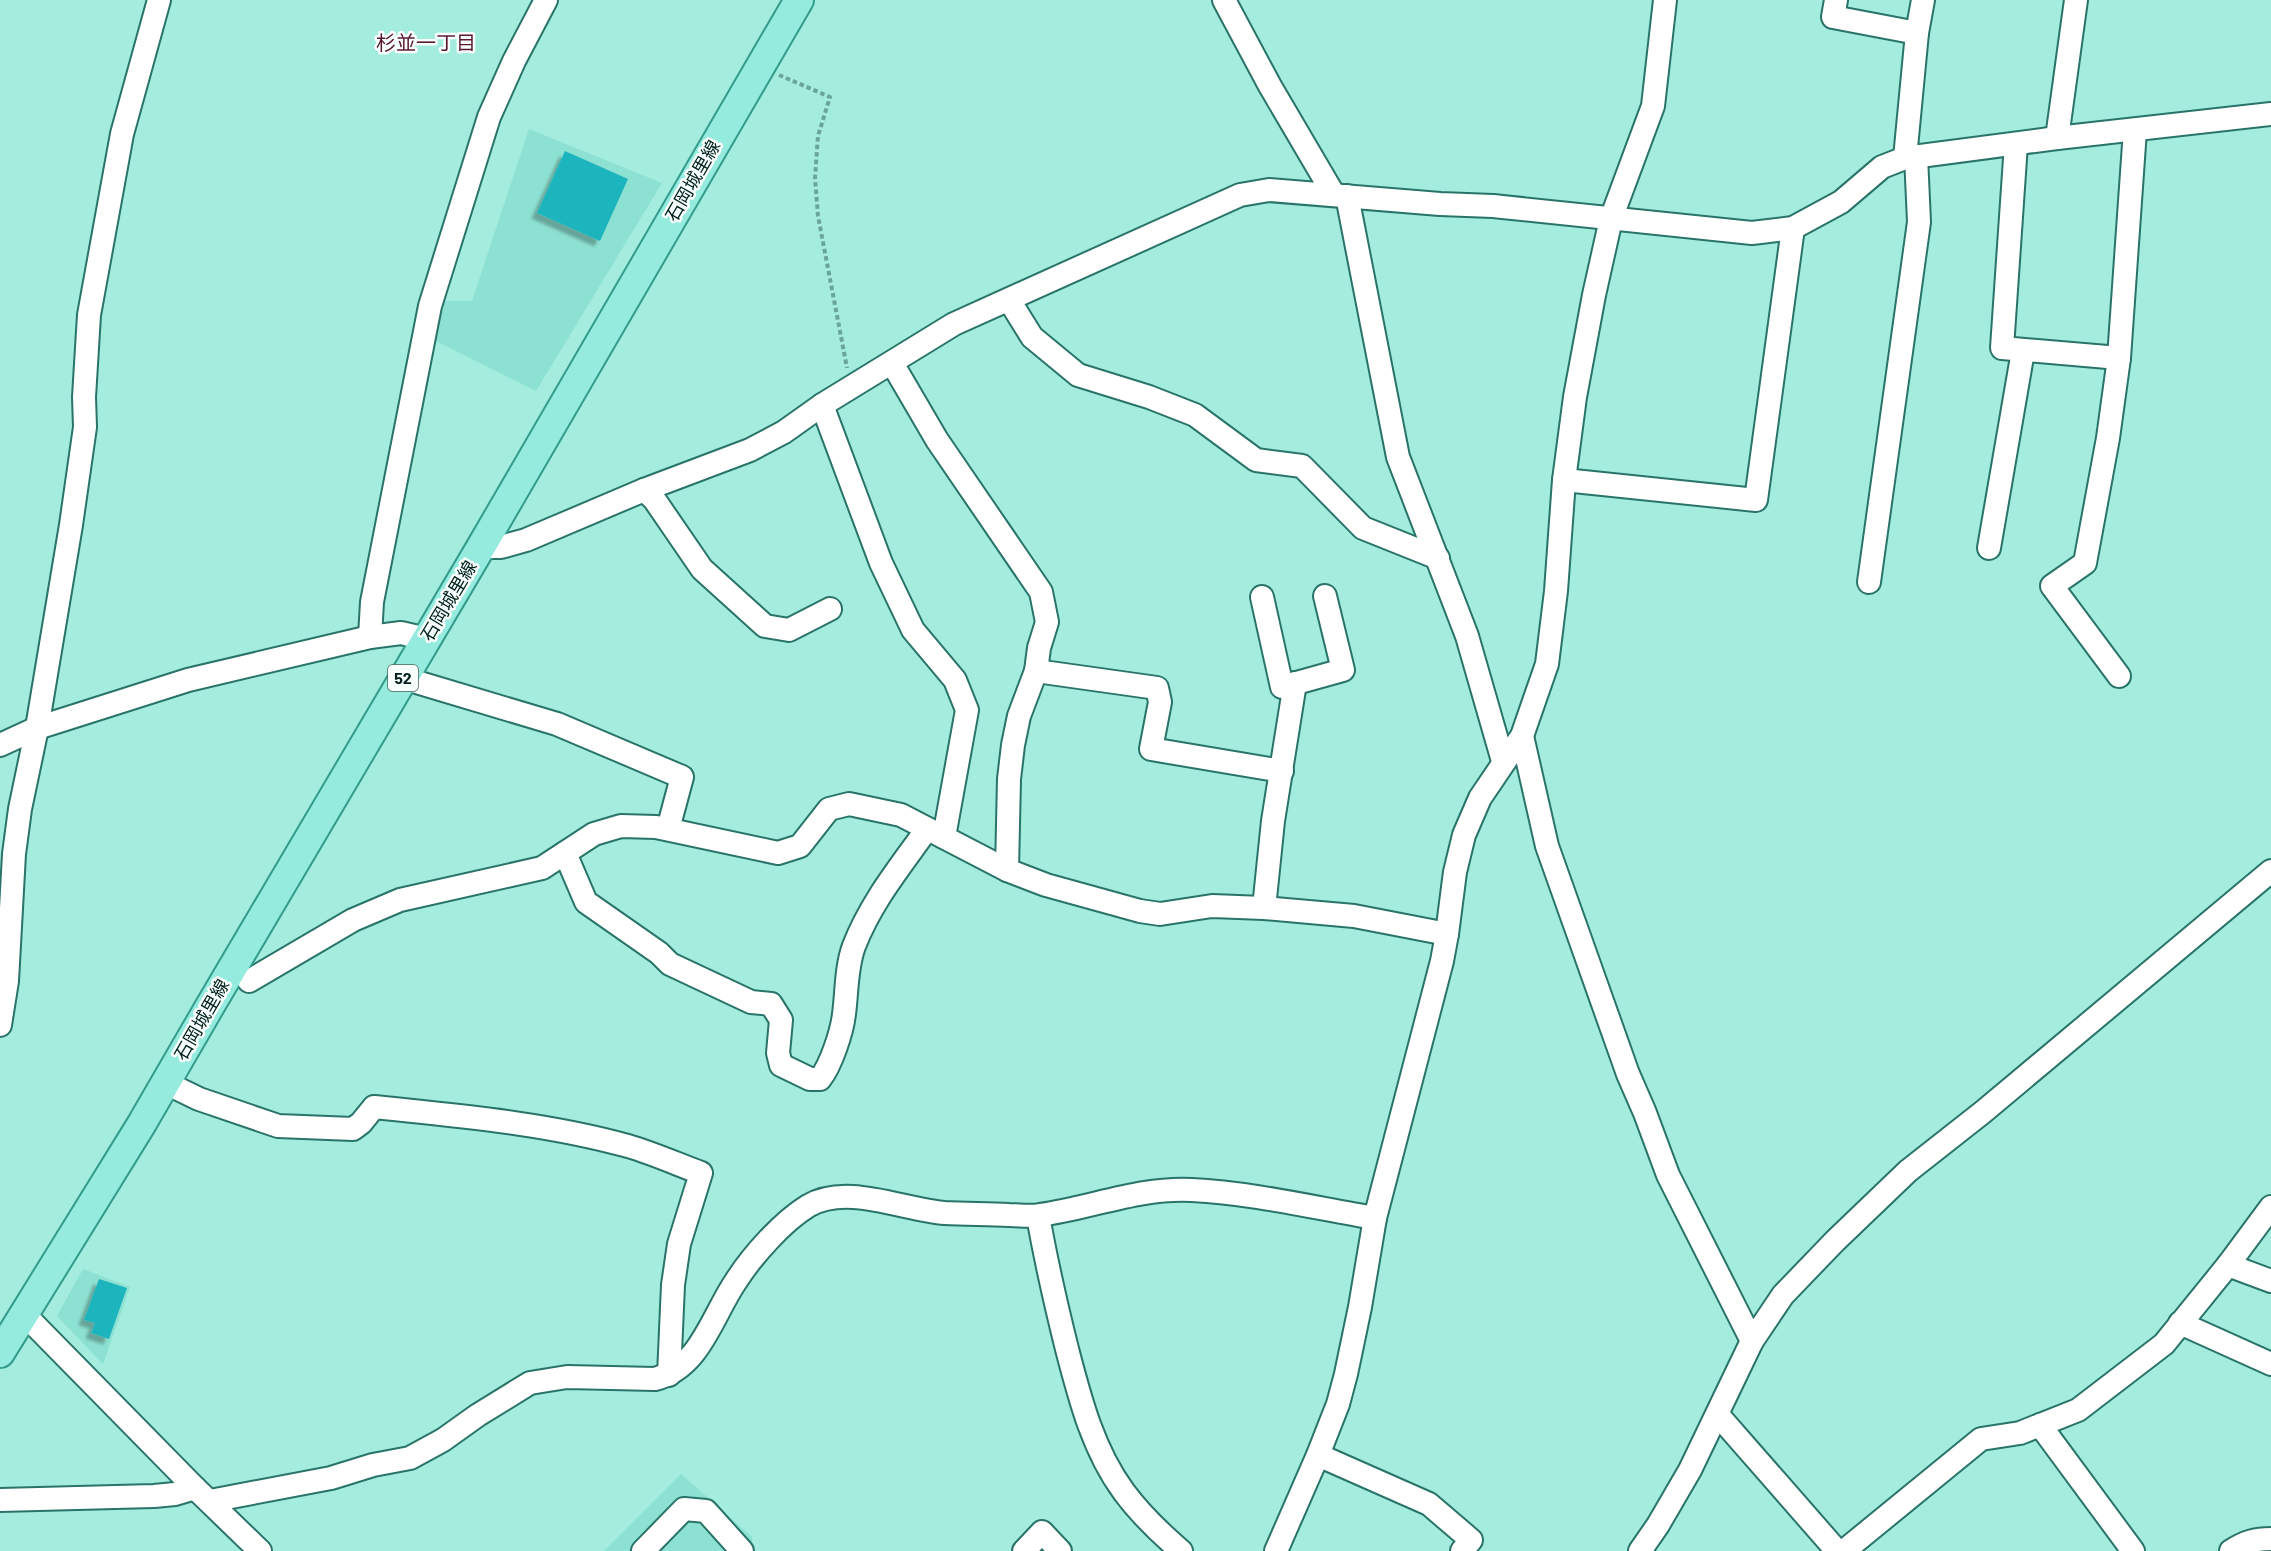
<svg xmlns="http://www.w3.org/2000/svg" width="2271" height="1551" font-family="Barlow,'Noto Sans JP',sans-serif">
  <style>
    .built { fill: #8de1d2 }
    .building { fill: #1eb4bd; filter: url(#shadow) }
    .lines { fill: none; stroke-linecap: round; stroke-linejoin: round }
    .minor-casing { stroke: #297469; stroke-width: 26 }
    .major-casing { stroke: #349c8c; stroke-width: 32 }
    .path { stroke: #6aa59a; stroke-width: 4; stroke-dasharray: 4.5 3; stroke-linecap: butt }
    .minor { stroke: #fff; stroke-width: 22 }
    .major { stroke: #96ebdf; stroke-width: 28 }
    .labels { text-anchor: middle; stroke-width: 5; stroke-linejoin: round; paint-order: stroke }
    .shield { fill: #f7fefc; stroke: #4b635e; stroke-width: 1.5 }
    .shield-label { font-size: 16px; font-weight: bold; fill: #01201b }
    .street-label { font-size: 18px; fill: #01201b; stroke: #f7fefc }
    .neighbourhood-label { font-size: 20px; fill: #5a1730; stroke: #f7fefc }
  </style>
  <defs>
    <filter id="shadow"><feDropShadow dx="-5.5" dy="5.5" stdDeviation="1.5" flood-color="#0004"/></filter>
  </defs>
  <rect width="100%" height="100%" fill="#a3ecde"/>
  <g class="built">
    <path d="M529,129L662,183L536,391L432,339L438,301H472Z"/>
    <path d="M83,1269L130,1287L103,1364L57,1316Z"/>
    <path d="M681,1474L752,1537L753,1551H604Z"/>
  </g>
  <g class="building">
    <path d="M565,151L628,179L600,241L537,213Z"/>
    <path d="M99,1279L127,1288L109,1339L91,1333L95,1323L84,1320Z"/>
  </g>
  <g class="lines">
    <defs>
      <g id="minor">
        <path d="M1224,0L1270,86L1334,195"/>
        <path d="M1836,0L1833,17L1917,33"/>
        <path d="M2057,138L2076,0"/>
        <path d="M2016,144L2002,348L2119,358L2135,130"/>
        <path d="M1905,158L1917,33L1923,0"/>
        <path d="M1347,196L1398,457L1467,636L1503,761"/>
        <path d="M1009,300L1032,337L1078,375L1149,397L1195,415L1256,460L1302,466L1363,528L1438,558"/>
        <path d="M892,363L937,440L1041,592L1047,622L1039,648L1036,671L1019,716L1013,745L1009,779L1007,870"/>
        <path d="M822,405L881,563L913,630L955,680L967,710L944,837"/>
        <path d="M1564,480L1756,500L1793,228"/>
        <path d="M644,490L654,499L702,569L765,626L789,630L830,609"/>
        <path d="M481,547H501L526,540L644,490L750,450L784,432L822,405L954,324L1240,195L1269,190L1440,204L1493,206L1752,233L1793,228L1841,202L1882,167L1905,158L2057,138L2271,114"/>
        <path d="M1989,548L2023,351"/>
        <path d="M1869,582L1919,222L1916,156"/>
        <path d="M1262,597L1282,687L1343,670L1325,596"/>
        <path d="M370,637L372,602L430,306L489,117L514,61L546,0"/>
        <path d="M1036,671L1157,688L1160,702L1151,749L1282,771"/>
        <path d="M2119,676L2052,586L2085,563L2108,438L2119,358"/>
        <path d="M403,678L557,724L682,777L668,829"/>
        <path d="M1522,736L1547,846L1628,1074L1645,1113L1668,1175L1752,1341"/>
        <path d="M0,745L37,728L188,680L370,637L401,633L427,639"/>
        <path d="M565,853L586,902L659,953L670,964L751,1002L771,1004L781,1020L778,1053L781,1065L810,1079H820C831,1065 842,1032 844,1014C847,992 846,967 854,946C871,902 900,867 927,829"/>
        <path d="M1264,908L1273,821L1295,683"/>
        <path d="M249,981L353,920L400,900L542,868L594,834L621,826L656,827L778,853L800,846L829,809L849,804L901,815L1007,870L1046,885L1140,911L1160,914L1212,906L1264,908L1354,916L1447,934"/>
        <path d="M0,1025L7,981L14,854L20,809L37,728L71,525L85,427L84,397L89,315L122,134L159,0"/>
        <path d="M166,1083L199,1099L278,1126L353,1129L361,1123L374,1107C459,1116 545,1123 628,1146C652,1153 677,1164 701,1173L679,1244L673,1285L669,1375"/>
        <path d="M1038,1216C1046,1261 1056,1305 1067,1349C1080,1399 1093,1450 1124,1492C1141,1515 1160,1533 1181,1551"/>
        <path d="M2228,1265L2271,1281"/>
        <path d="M23,1313L195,1488L260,1551"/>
        <path d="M2180,1323L2271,1364"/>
        <path d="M1718,1415L1837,1551"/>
        <path d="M2040,1425L2133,1551"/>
        <path d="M1318,1455L1429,1504L1471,1540L1462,1551"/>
        <path d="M0,1500L154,1496L175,1494L195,1488"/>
        <path d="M210,1501L331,1478L373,1465L410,1458L443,1440L478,1415L530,1383L567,1377L655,1379C700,1368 712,1316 736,1281C752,1256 782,1222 808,1206C847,1183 903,1210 945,1213C966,1214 987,1214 1009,1215C1019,1215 1030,1217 1040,1215C1091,1208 1140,1187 1192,1190C1253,1193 1315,1208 1375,1218"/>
        <path d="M643,1551L684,1509L706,1511L742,1551"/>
        <path d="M1024,1551L1042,1532L1060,1551"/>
        <path d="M1276,1551L1318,1455L1338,1404L1346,1374L1360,1307L1375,1218L1442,961L1447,934L1455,872L1464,835L1480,798L1522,736L1547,664L1556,591L1564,480L1575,397L1594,295L1611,219L1653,106L1665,0"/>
        <path d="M1640,1551L1658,1525L1690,1470L1752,1341L1783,1295L1835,1241L1908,1171L1983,1112L2271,871"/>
        <path d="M1844,1551L1981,1439L2020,1433L2078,1410L2164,1344L2228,1265L2271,1207"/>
        <path d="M2231,1551C2245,1542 2255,1539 2271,1539"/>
      </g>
      <path id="major" d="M0,1353L141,1125L210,1006L481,547L799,0"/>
    </defs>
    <use href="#minor" class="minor-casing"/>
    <use href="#major" class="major-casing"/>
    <path class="path" d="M779,75L830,97L818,136L815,178L818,216L847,368"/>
    <use href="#minor" class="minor"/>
    <use href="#major" class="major"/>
  </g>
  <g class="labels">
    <rect class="shield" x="388" y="665" width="30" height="26" rx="4.5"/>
    <g class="shield-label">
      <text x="403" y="684">52</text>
    </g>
    <g class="street-label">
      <text transform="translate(693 181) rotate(-60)" y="6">石岡城里線</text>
      <text transform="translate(449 601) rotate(-59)" y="6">石岡城里線</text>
      <text transform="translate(202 1020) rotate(-60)" y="6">石岡城里線</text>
    </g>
    <g class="neighbourhood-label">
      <text x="426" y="50">杉並一丁目</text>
    </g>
  </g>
</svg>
